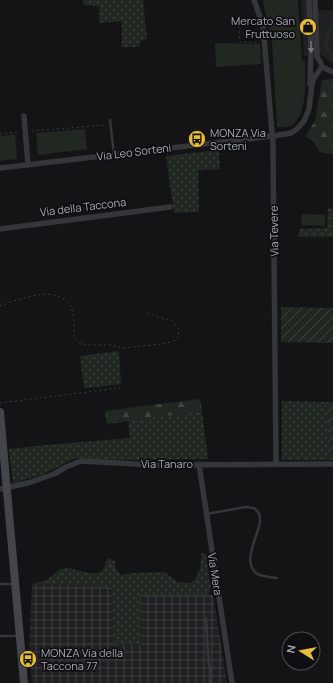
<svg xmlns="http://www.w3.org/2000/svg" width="333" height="683" font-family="Manrope,sans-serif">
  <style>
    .built { fill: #202023 }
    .industrial { fill: url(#industrial-grid) }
    .grass { fill: url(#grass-dots) }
    .forest { fill: url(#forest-firs) }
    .park { fill: #212822 }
    .garden { fill: url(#garden-furrows) }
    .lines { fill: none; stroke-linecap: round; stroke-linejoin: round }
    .path { stroke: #3b3d41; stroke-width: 1; stroke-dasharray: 2 3; stroke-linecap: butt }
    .lane { stroke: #35363a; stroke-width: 2.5 }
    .street { stroke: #35363a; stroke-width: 5.5 }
    .secondary { stroke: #43454a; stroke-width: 8 }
    .oneway { fill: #74767e }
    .labels { text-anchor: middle; stroke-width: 3.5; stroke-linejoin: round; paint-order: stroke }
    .poi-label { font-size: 11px; fill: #a7aab5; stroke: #0f0f11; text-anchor: start }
    .street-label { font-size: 11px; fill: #a7aab5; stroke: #0f0f11 }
  </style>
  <defs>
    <pattern id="industrial-grid" width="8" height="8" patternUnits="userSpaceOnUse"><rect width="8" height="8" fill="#202023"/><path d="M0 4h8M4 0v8" fill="none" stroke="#3e3e41"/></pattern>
    <pattern id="grass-dots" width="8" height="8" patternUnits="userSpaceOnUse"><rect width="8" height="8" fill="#212822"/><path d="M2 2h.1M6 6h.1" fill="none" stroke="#3e4440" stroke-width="1.8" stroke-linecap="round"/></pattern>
    <pattern id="forest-firs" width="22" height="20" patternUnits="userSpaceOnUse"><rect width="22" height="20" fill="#212822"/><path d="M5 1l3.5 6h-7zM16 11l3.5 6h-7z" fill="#3e4440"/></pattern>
    <pattern id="garden-furrows" width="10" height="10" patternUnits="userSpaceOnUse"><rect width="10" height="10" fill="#212822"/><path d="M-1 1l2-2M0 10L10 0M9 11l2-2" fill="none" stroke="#3e4440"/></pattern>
  </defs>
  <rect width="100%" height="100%" fill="#141416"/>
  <g class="built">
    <path d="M301,0H312L315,55L304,56Z"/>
    <path d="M317,10H333V64L319,53Z"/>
  </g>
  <path class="industrial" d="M32,584L101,586L113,588L114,645H141L140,595L208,594L213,595L227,683H32L29,652Z"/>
  <g class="grass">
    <path d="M83,0H143L147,39L140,41V47H122V21L99,23V6L83,5Z"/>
    <path d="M219,150L220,169L198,170L199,212L174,213L166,156Z"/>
    <path d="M328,208L333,209V237H298L300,229L327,228Z"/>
    <path d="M119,351L121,384L84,388L80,356Z"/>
    <path d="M282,401L326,402L328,460H282Z"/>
    <path d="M202,411L208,459L122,460L75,458L44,474L13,483L9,449L45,445L130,438L128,421Z"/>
    <path d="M202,553L206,554L211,588L208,594L140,595L141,645H114L113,588L101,586L32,584L47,580L60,569L70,568L79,571L97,574L103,570L108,558L115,561L116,570L122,575L132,573L164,572L178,582L191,583C201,574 200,566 202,553Z"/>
  </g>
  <g class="forest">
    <path d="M332,79H333V154L320,152L314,142L305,136L315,121L322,80Z"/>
    <path d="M200,399L202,411L107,424L105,411Z"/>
  </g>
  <g class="park">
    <path d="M263,0H298L302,61H305C305,79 308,114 292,125C288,128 282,127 277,127L272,40L264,7Z"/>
    <path d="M333,24V29C326,36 327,47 333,54V60C323,50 320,34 333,24Z"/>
    <path d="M215,43L260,44L261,64L216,67Z"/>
    <path d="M85,129L87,149L38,155L36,133Z"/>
    <path d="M15,134L17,159L0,161V136Z"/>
    <path d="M302,214L325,215V226L301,225Z"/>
  </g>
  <g class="garden">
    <path d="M281,307L333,308V343L281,342Z"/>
    <path d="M326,402H333V460H328Z"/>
  </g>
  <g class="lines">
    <g class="path">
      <path d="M238,16L240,42L258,43"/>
      <path d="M32,131L105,125"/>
      <path d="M0,134L19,132"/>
      <path d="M0,306C19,299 58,283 71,307C75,316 74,327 74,337L79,342L87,345H111L123,348L161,344L172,342L178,338L179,329L171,320L158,317L145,312"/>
      <path d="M0,403L120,388"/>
    </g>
    <g class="lane">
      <path d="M110,120L114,155"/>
      <path d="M207,514L245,507L254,508L259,513C260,516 260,519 260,522C258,536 242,561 256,573C261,577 271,577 277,578"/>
      <path d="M0,584H13"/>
      <path d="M206,618L208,653L210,672V683"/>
      <path d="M0,636H17"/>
    </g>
    <g class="street">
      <path d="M254,0L263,25L273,144L276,464"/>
      <path d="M309,0L311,49L310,84"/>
      <path d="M322,67L333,72"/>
      <path d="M24,116L28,165"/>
      <path d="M0,168L273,136L291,133L297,129L304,121L309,109L312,84L314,78L322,67C322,62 318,60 317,56L315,0"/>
      <path d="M0,229L170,207"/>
      <path d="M199,464L232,683"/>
      <path d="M0,489L28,483L54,474L66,467L81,461L153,465L333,464"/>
    </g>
    <path class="secondary" d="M0,412L24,683"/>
  </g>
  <defs><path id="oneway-solid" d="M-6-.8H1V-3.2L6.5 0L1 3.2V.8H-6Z"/></defs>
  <use class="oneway" href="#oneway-solid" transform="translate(311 47) rotate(89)"/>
  <defs>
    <symbol id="shop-disc" viewBox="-11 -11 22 22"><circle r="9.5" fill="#e6bd3b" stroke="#0f0f11"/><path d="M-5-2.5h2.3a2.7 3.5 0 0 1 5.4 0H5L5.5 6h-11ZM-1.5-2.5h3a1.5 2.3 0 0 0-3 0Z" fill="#111"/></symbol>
    <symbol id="bus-disc" viewBox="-11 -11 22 22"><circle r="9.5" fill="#e6bd3b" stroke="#0f0f11"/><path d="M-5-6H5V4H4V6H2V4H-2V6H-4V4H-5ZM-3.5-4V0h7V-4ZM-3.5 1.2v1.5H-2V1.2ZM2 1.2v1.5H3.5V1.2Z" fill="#111"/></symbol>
  </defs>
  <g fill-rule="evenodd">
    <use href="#shop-disc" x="298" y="17" width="20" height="20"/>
    <use href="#bus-disc" x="187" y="129" width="20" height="20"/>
    <use href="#bus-disc" x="18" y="649" width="20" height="20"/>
  </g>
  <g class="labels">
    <g class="poi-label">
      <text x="295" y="25" text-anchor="end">Mercato San<tspan x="295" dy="13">Fruttuoso</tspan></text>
      <text x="210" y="137">MONZA Via<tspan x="210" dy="13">Sorteni</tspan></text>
      <text x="41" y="657">MONZA Via della<tspan x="41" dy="13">Taccona 77</tspan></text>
    </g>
    <g class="street-label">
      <text transform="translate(134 152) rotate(-7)" y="4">Via Leo Sorteni</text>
      <text transform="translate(83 207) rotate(-7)" y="4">Via della Taccona</text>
      <text transform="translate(274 231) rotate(-91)" y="4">Via Tevere</text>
      <text x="167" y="468">Via Tanaro</text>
      <text transform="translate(215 574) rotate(81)" y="4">Via Mera</text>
    </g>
  </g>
  <g transform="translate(301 651) rotate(281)"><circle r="19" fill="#0f0f11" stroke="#4c4d53"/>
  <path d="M0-3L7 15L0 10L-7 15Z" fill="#e6bd3b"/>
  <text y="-6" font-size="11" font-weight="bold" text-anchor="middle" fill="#a7aab5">N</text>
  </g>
</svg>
